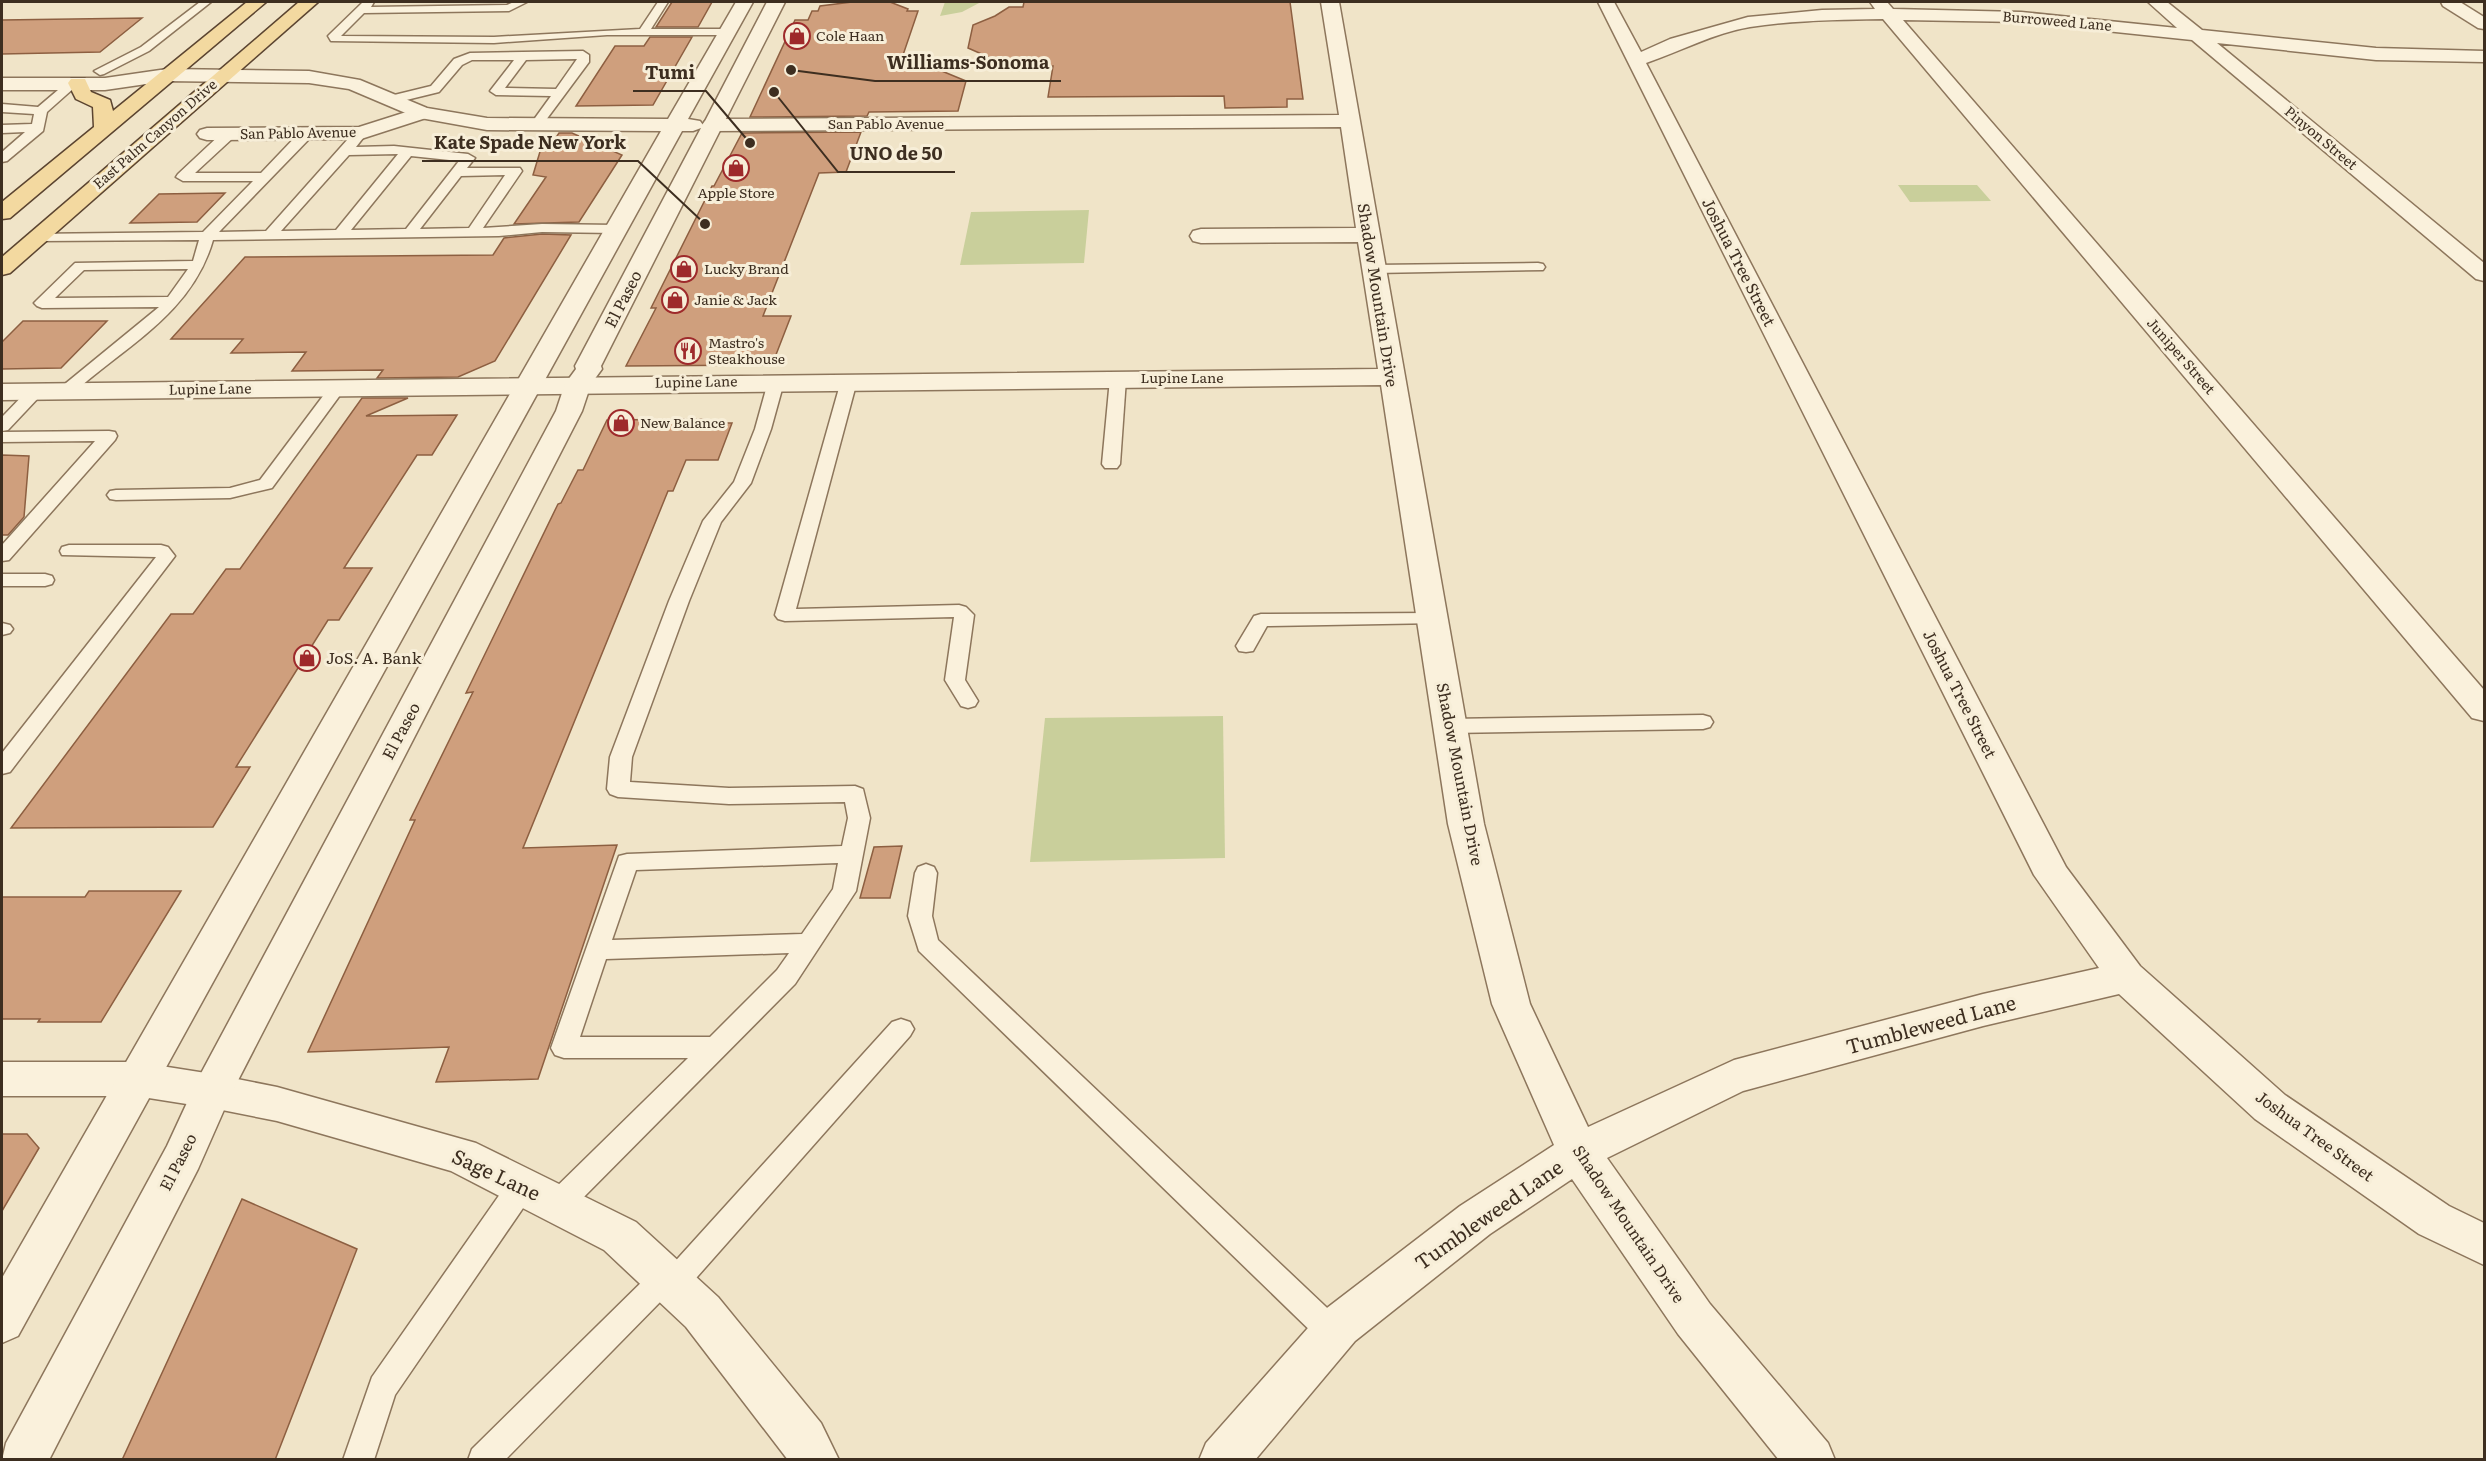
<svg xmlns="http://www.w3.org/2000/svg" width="2486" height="1461" font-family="Literata,serif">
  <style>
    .green { fill: #c9cf9b }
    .building { fill: #cf9f7d; stroke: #8d5f41; stroke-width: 1.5 }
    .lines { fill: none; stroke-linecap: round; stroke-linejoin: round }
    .service-casing { stroke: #8d765c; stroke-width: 3 }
    .minor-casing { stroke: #8d765c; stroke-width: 3 }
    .tertiary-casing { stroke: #8d765c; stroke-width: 3 }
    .primary-casing { stroke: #5b4430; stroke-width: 3 }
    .service { fill: #faf1dc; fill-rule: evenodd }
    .minor { fill: #faf1dc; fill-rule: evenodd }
    .tertiary { fill: #faf1dc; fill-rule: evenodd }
    .primary { fill: #f3d9a0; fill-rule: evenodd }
    .labels { text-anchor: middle; stroke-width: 6; stroke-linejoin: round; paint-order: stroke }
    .far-street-label { font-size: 14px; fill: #3d2e20; stroke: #f7eed8 }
    .far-poi-label { font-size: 14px; fill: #3d2e20; stroke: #f7eed8; text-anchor: start }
    .street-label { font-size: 16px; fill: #3d2e20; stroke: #f7eed8 }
    .poi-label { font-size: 16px; fill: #3d2e20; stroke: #f7eed8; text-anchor: start }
    .near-street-label { font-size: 20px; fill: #3d2e20; stroke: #f7eed8 }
    .leader { fill: none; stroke: #3d2e20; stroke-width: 2 }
    .callout-dot { fill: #3d2e20; stroke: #f7eed8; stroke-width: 2 }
    .callout-label { font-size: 18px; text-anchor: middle; font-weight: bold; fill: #3d2e20; stroke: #f7eed8; stroke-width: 6; stroke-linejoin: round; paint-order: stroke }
  </style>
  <rect width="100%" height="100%" fill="#f0e4c8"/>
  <g class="green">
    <path d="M945,2H981L962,12L940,16Z"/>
    <path d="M1898,185H1977L1991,201L1910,202Z"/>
    <path d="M1089,210L1084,263L960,265L971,212Z"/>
    <path d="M1223,716L1225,858L1030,862L1045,718Z"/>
  </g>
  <g class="building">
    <path d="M672,2H712L698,27H656Z"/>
    <path d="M852,2H890L908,9L907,11H918L903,55L966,81L958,111L869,112L867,116L750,117L795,20H808L812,11H818L820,6Z"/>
    <path d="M1024,2H1290L1303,99H1287V107L1225,108L1224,96L1048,97L1053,66L1011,67L968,48L973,25L995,16L1009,7H1023Z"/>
    <path d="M142,18L100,52L2,54V20Z"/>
    <path d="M650,37H692L653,105L576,106L615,46H644Z"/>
    <path d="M861,132L846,172L819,173L763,316H791L772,365L626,366L656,308H651L712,186H714L742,133Z"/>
    <path d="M559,133H572L622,155L579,222L514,224L546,177L533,175L542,145H551Z"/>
    <path d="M225,193L197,222L130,223L159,194Z"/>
    <path d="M542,234L571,235L495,361L458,377L377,378L383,370L292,371L306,352L231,353L243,339H171L245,257L493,255L504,238Z"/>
    <path d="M23,321H107L61,368L2,369V342Z"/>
    <path d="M362,398H408L366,416L457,415L432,455H417L344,568H372L339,620H328L236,767H250L213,827L11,828L171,614H193L226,569H240Z"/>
    <path d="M704,419L702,423H732L718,460H686L673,491H668L523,848L617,845L538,1079L436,1082L449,1047L308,1052L415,820H410L473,692L466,693L558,504L561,503L578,470H583L607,420Z"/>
    <path d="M2,455L29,456L24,517L8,535H2Z"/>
    <path d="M902,846L890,898H860L874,847Z"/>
    <path d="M89,891H181L101,1022H38L40,1019H2V897H85Z"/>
    <path d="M2,1134H27L39,1148L2,1211Z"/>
    <path d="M242,1199L357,1249L275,1460H122Z"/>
  </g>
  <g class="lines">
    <defs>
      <g id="service">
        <path d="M200,2H211L149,51L104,74L100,75L94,71L141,47Z"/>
        <path d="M363,2H374L371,7L507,5L514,2H527L509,11L364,13L341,36L494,37L640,29L658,2H668L651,29H727L733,32L727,35H607L494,43L331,41L328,36L330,34Z"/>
        <path d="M583,51L589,55V62L540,128L536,129L530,125L551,96L496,95L490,91L514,60H472L462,65L439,92L390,104L384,100L386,97L431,86L454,59L470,53ZM577,59L556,89L505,88L526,60Z"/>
        <path d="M42,81L68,84L74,88L47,112L43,131L7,161L2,162V152L25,132L2,133V125L32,124L34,114L2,112V104L38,107L58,90L38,88L36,85Z"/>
        <path d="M307,129L313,133L312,136L219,232L266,231L356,130L361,129L367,133L356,147L394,146L468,154L475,158L467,168H520L522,171L483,228L542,224L616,225L623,229L616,233L542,232L499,236L213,240C192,314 125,346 72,394H60L58,391L60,388L159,307L42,308L37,306L34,303L37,300L75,263L193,261L199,240L37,241L32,240L30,237L32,234L203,232L253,181H183L176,177L178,174L224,131L229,130L235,134L234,137L195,173H261L302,130ZM398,154L336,230L281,231L349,155ZM411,156L459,161L406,229L351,230ZM505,175L469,228L420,229L461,176ZM188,269L168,297L55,298L84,270Z"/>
        <path d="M1538,263L1543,264L1545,267L1543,270L1374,273L1367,269L1374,265Z"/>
        <path d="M1118,374L1126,379L1120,464L1117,468H1105L1102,464L1110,379Z"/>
        <path d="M849,376L857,381L796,609L959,605L966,607L974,615L965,680L978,701L975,706L968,708L961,706L945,680L954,617L785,621L778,619L775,615L841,381Z"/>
        <path d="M776,377L784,382L771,429L751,483L721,522L689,601L632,757L630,782L729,788L855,786L863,789L870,818L856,891L795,984L568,1213L558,1216L548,1213L544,1204L548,1195L688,1058H564L555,1055L551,1048L619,856L627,854L842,846L848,818L845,802L729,804L618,797L610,794L607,789L610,757L669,601L703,521L734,482L755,429L768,382ZM838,863L833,889L802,934L612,940L636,870ZM789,953L777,970L710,1037H580L606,959Z"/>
        <path d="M338,382L346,387L272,488L230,498L116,500L110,499L107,495L110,491L116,490L230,488L260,480L332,384Z"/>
        <path d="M35,387L41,389L43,392L41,395L8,430L2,431V417L29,389Z"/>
        <path d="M109,431L115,432L117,436L115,440L9,560L2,561V545L95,441L2,442V432Z"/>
        <path d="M69,545H161L168,547L175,556L10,772L2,774V753L156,557L62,555L60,551L62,547Z"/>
        <path d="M2,574H45L52,576L54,580L52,584L45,586H2Z"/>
        <path d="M1432,613L1439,615L1442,619L1439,623L1267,626L1253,651L1246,652L1239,651L1236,646L1254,616L1261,614Z"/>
        <path d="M2,623L10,625L13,629L10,633L2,635Z"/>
        <path d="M1703,715L1710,717L1713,722L1710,727L1703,729L1450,733L1443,731L1440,726L1443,721L1450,719Z"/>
        <path d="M926,864L934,867L937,873L932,916L938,940L1343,1323L1348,1333L1343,1343L1333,1347L1323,1343L919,951L908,916L915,873L918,867Z"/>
        <path d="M901,1019L910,1022L914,1029L910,1036L682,1294L672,1298L666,1296L505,1460H468L472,1449L655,1269L665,1265L670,1267L892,1022Z"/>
        <path d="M522,1174L532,1177L536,1186L532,1195L395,1395L374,1460H343L372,1377L512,1177Z"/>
      </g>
      <g id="minor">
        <path d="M1321,2H1339L1484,824L1530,1004L1588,1127L1734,1060L1983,994L2099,968L2034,875L1598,2H1614L1641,52L1670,39L1748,17L1822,10L1875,9L1870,2H1887L1893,9L2021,12L2177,28L2148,2H2167L2202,30L2376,48L2484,51V62L2376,60L2217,43L2484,263V281L2476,279L2192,40L2021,22L1903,20L2484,690V721L2472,718L1883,19C1839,20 1794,20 1750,27C1714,33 1681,51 1646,63L2066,867L2140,966L2285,1095L2449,1206L2484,1223V1265L2419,1234L2255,1119L2119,994L1983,1026L1743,1091L1607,1158L1710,1304L1828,1443L1835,1460H1779L1678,1334L1572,1179L1490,1234L1355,1341L1255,1460H1199L1206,1443L1323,1311L1460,1206L1554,1145L1492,1004L1448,824L1381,385L2,400V384L1378,369L1358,242L1201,243L1193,241L1190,236L1193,231L1201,229L1356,228L1341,127L712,131L705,129L702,125L705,121L712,119L1339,115Z"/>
        <path d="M2441,2H2460L2484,17V29L2478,28L2443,6Z"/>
        <path d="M422,107L429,109L432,113L429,117L361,139L207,140L200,138L197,134L200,130L207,128L359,127Z"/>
        <path d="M2,1062H136L212,1074L277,1087L476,1143L636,1222L718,1297L821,1423L839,1460H788L686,1327L604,1250L451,1171L277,1121L212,1108L136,1096H2Z"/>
      </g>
      <path id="tertiary" d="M736,2H753L688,119L700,121L703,125L767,2H785L601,366L602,369L591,384L582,411L231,1094L198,1169L49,1460H2L6,1443L167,1146L198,1079L556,411L565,384L576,369L575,366L701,128L693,131H682L18,1336L2,1343V1278L661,131L487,130L415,117L349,89L309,83L167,81L105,90H2V78H105L167,69L309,71L360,80L427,108L487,118L668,119Z"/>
      <g id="primary">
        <path d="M247,2H266L10,218L2,219V202L94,127L93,107L76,99L68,83L71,79H85L91,92L110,100L113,111Z"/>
        <path d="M299,2H318L10,273L2,275V257Z"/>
      </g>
    </defs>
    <use href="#service" class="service-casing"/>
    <use href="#minor" class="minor-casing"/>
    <use href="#tertiary" class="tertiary-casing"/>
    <use href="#primary" class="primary-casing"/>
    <use href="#service" class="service"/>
    <use href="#minor" class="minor"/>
    <use href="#tertiary" class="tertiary"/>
    <use href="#primary" class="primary"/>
  </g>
  <defs>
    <symbol id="shop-ring" viewBox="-11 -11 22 22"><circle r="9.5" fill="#f7eed8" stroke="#9e2a2b" stroke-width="1.5"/><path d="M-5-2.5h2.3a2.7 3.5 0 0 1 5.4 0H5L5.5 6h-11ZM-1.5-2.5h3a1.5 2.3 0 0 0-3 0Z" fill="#9e2a2b"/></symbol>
    <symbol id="restaurant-ring" viewBox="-11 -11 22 22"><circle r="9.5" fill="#f7eed8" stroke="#9e2a2b" stroke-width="1.5"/><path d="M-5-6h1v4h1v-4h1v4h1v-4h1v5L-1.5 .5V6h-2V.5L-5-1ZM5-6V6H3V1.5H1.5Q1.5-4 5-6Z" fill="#9e2a2b"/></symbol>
  </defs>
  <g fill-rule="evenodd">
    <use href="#shop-ring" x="782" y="21" width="30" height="30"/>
    <use href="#shop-ring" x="721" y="153" width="30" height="30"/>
    <use href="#shop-ring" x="669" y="254" width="30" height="30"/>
    <use href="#shop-ring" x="660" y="285" width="30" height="30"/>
    <use href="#restaurant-ring" x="673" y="336" width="30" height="30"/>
    <use href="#shop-ring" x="606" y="408" width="30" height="30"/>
    <use href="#shop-ring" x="292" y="643" width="30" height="30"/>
  </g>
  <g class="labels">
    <g class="far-street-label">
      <text transform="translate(2057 21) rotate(5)" y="5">Burroweed Lane</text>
      <text x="886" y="129">San Pablo Avenue</text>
      <text transform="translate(298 133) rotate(-1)" y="5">San Pablo Avenue</text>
      <text transform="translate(155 134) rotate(-41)" y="5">East Palm Canyon Drive</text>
      <text transform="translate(2321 138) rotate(40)" y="5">Pinyon Street</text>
      <text transform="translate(2181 356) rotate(49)" y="5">Juniper Street</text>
      <text x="1182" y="383">Lupine Lane</text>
      <text transform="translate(696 382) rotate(-1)" y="5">Lupine Lane</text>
      <text transform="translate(210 389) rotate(-1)" y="5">Lupine Lane</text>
    </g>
    <g class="far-poi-label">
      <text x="816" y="41">Cole Haan</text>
      <text x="736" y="198" text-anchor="middle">Apple Store</text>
      <text x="704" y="274">Lucky Brand</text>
      <text x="694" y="305">Janie &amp; Jack</text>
      <text x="708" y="348">Mastro's<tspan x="708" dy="16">Steakhouse</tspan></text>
      <text x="640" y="428">New Balance</text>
    </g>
    <g class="street-label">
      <text transform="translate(1739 262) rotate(63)" y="6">Joshua Tree Street</text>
      <text transform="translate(1378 295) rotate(81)" y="6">Shadow Mountain Drive</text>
      <text transform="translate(623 299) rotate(-63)" y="6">El Paseo</text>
      <text transform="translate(1960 694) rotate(63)" y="6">Joshua Tree Street</text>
      <text transform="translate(401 731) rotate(-62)" y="6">El Paseo</text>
      <text transform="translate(1460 774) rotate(79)" y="6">Shadow Mountain Drive</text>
      <text transform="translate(2315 1136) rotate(36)" y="6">Joshua Tree Street</text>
      <text transform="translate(178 1162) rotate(-63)" y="6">El Paseo</text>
      <text transform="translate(1629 1224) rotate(56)" y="6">Shadow Mountain Drive</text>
    </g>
    <g class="poi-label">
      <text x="326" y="664">JoS. A. Bank</text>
    </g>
    <g class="near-street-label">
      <text transform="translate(1931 1025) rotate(-15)" y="7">Tumbleweed Lane</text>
      <text transform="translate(496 1175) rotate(25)" y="7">Sage Lane</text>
      <text transform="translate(1489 1215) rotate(-35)" y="7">Tumbleweed Lane</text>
    </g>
  </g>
  <path class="leader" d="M791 70L875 81H1061M750 143L706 91H633M705 224L638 161H422M774 92L838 172H955"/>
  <g class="callout-dot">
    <circle cx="791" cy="70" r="6"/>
    <circle cx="750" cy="143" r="6"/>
    <circle cx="705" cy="224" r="6"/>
    <circle cx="774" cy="92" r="6"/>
  </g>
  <g class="callout-label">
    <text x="968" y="69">Williams-Sonoma</text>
    <text x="670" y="79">Tumi</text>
    <text x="530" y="149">Kate Spade New York</text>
    <text x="896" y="160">UNO de 50</text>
  </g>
  <rect width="2486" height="1461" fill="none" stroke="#3d2e20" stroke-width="6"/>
</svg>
